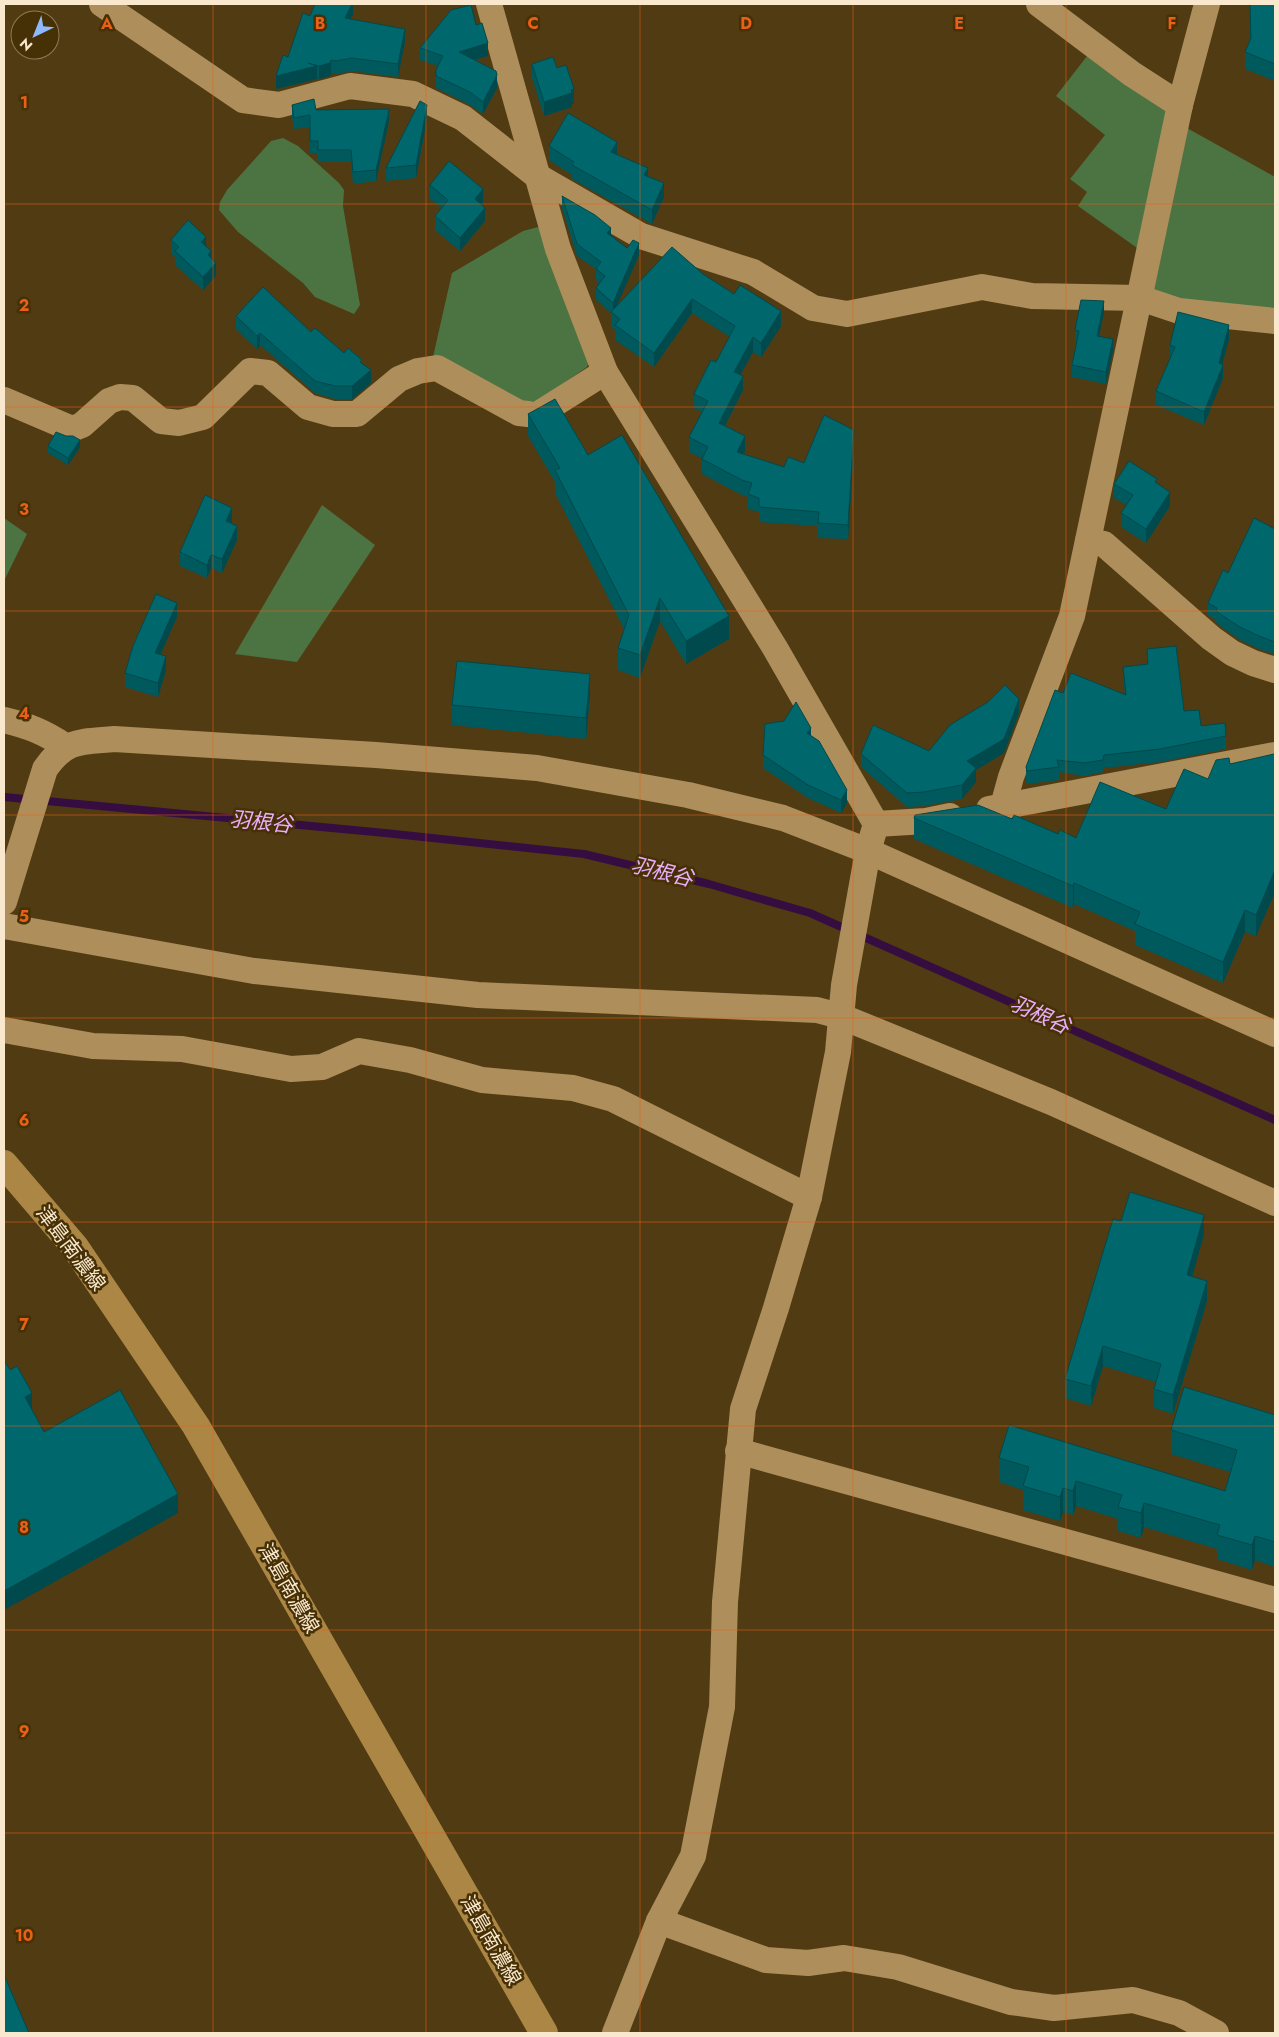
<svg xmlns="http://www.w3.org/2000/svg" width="1279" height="2037" font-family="Jost,'Noto Sans JP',sans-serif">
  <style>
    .green { fill: #4c7342 }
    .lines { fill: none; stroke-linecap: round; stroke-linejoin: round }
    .stream { stroke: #360d40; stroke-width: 8 }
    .minor { stroke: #ae8e5a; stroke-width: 26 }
    .major { stroke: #ab8644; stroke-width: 28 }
    .wall { fill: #00595d }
    .shaded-wall { fill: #00494c }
    .building { fill: #00686c; stroke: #00494c }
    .grid { fill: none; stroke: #e96016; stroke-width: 1; stroke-opacity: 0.55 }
    .labels { text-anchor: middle; stroke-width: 5; stroke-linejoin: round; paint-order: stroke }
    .street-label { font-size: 20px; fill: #fae8ce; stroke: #463005 }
    .water-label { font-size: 21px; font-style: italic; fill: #edadfd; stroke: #463005 }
    .grid-label { font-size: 16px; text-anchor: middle; font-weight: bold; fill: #e96016; stroke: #463005; stroke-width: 5; stroke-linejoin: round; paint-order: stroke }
  </style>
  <rect width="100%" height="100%" fill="#513b12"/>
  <g class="green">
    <path d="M1091,51L1172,108L1140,250L1078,206L1087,192L1070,179L1105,135L1056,96Z"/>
    <path d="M1185,127L1275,177V313L1183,307L1149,292Z"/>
    <path d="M283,138L298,146L339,183L344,190L343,206L360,305L354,314L315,297L303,283L238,232L219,210L220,202L227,190L271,141Z"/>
    <path d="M542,226L590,358L587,367L538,401H519L433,357L452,273L523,231Z"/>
    <path d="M322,505L375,545L297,662L235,654Z"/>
    <path d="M4,518L27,534L4,581Z"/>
  </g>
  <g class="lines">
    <path class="stream" d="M4,797L385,833L584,854L709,884L810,913L1275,1120"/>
    <g class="minor">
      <path d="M102,4L243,100L279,105L350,86L413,94L463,118L537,176L641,236L753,272L813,308L847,314L982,287L1032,296L1140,298L1179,311L1275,321"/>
      <path d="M489,4L558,249L605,372L775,648L876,824L868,851L844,985L838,1052L809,1197L776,1308L743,1409L725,1602L722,1707L693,1856L659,1921L615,2033"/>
      <path d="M1039,4L1132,74L1180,105"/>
      <path d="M4,400L72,429L82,425L109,401L120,397L133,398L161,421L179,423L203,417L250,371L268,373L308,407L333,414H357L399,379L418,371L437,368L519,413L537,415L605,372"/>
      <path d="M1088,541L1104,544L1211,638L1232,653L1253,663L1275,670"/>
      <path d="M4,720C29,726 44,732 65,746"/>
      <path d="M1003,806L1011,777L1072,616L1180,105L1207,4"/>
      <path d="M989,809L1275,755"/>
      <path d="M876,824L926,821L950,816"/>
      <path d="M4,902L45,769C66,739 80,742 114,739L376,755L537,768L688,795L783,818L868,851L1275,1034"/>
      <path d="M4,926L254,971L478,995L817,1010L840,1016L1051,1102L1275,1203"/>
      <path d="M4,1030L93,1046L182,1049L291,1069L322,1067L359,1051L410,1060L482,1080L573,1088L613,1099L809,1197"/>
      <path d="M738,1451L1275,1600"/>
      <path d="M659,1921L766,1960L808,1963L844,1958L898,1967L1011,2002L1054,2008L1133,2000L1179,2013L1216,2033"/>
    </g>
    <path class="major" d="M4,1164L75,1247L196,1426L544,2033"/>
  </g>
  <g class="wall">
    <path d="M353,4V14L351,19L405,42L398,77L352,71L336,74L331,73L330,76L319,79L317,78V79L276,89L310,16Z"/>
    <path d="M1250,4H1275V81L1245,69V52L1250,39Z"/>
    <path d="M476,25L488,56L474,60L497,88L483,114L470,105L436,88V70L438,66L420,60V48Z"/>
    <path d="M532,64L557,68L574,103L572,104V107L544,116L532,78Z"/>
    <path d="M292,105L316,110L389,121L376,181L353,184L351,162H318V153H310V127L294,129L292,117Z"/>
    <path d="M427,118L416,178L386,181V168Z"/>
    <path d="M549,146L617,154L648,176L664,197L652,224L572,179V175L549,160Z"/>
    <path d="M430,185L483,203L482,205L485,221L460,251L435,230V216L442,208L430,199Z"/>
    <path d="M562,196L627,248L639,255L617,305L703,274L781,326L761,357L753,352L740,375L743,390L725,426L745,451L743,454L784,467L804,463L854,445L848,539L818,538V526L759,522V512L748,509V497L742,495L702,474V458L689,452V437L702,412L694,408V394L716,362L730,337L692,313L654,367L615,340V330L611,327V313L596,300V288L599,283L596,280V269L577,256L562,208Z"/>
    <path d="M171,240L206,246L211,259L216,276L203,290L175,265V257L171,253Z"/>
    <path d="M1104,312L1099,336L1113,350L1106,384L1072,377V365L1077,342H1075V330Z"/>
    <path d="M236,316L311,332L344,353L362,363L371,383L352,399H335L315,393L260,345L257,349L236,329Z"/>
    <path d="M1229,339L1222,364L1223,378L1204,425L1156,405V391L1170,359V345Z"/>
    <path d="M528,414L588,455L729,639L686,664L660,621L640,678L618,670V648L624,629L555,493V482L528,436Z"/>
    <path d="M66,436L80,447L68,465L48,453V446Z"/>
    <path d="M1114,484H1157L1170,506L1146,543L1121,527V513L1126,505L1114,498Z"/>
    <path d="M232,522L231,524L237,540L222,573L211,568L207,578L180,566V552Z"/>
    <path d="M1275,529V654L1259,649L1240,640L1220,626L1216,622V620L1208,615V603L1228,573Z"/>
    <path d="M177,617L160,655L166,670L158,697L125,687V673Z"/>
    <path d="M1147,649L1184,711L1201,726L1226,736V749L1160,762L1104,768L1103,772L1084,776L1059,772V780L1027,784L1026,780V767L1063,693L1125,694L1123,679V667L1147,664Z"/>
    <path d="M590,695L586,739L452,725V705Z"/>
    <path d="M1019,713L1004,753L976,770V782L962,799L924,806L907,807L861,767V754L929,751Z"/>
    <path d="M811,736L847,803L841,813L808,798L763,768V755Z"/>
    <path d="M1275,755V892L1256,936L1245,932L1223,983L1135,945V931L1074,904L1073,908L914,839V818L1012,819L1058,834L1076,838L1166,809L1230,764Z"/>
    <path d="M1121,1221L1204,1234L1192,1277L1207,1301L1173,1414L1154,1408V1389L1156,1382L1103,1366L1091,1406L1065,1398V1379Z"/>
    <path d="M1275,1415V1567L1255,1560L1252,1570L1217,1559V1549L1144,1527L1141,1538L1118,1531V1519L1076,1506L1073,1515L1063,1512L1060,1521L1023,1510V1490L999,1482V1458L1225,1491L1230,1472L1171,1454V1430Z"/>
  </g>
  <g class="shaded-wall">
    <path d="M352,4H353V14L345,31V18Z"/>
    <path d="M405,29V42L398,77V64Z"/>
    <path d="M488,43V56L459,64V52Z"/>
    <path d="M331,60V73L330,76L319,79V66Z"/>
    <path d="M317,66V79L276,89V76Z"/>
    <path d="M497,75V88L483,114V102Z"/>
    <path d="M574,89V103L572,104V107L544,116V102Z"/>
    <path d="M427,105V118L416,178V165Z"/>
    <path d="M389,109V121L376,181V170Z"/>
    <path d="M617,142V156L611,152Z"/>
    <path d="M648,168V181L644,175Z"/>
    <path d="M664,183V197L652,224V210Z"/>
    <path d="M483,189V203L475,213V199Z"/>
    <path d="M485,208V221L460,251V238Z"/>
    <path d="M611,228V239L607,233Z"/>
    <path d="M206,237V250L201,242Z"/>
    <path d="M639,243V255L613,315V303Z"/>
    <path d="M211,251V265L208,255Z"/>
    <path d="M216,263V276L203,290V277Z"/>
    <path d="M692,299V313L654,367V353Z"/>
    <path d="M1104,301V312L1097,347V336Z"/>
    <path d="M781,311V326L761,357V343Z"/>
    <path d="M1229,325V339L1220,373L1223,365V378L1204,425V412L1219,363Z"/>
    <path d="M260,333V345L257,349V336Z"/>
    <path d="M753,337V352L734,386V372Z"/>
    <path d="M1113,339V350L1106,384V372Z"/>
    <path d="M371,370V383L352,399V386Z"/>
    <path d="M743,376V390L719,437V423Z"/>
    <path d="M854,430V445L848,539V525Z"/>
    <path d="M745,436V451L737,466V452Z"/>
    <path d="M80,440V447L68,465V458Z"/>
    <path d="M1170,492V506L1146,543V529Z"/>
    <path d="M232,508V522L226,535V521Z"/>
    <path d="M237,526V540L222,573V559Z"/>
    <path d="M211,555V568L207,578V565Z"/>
    <path d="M660,598V621L640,678V655Z"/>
    <path d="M177,603V617L155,667V653Z"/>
    <path d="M729,616V639L686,664V641Z"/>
    <path d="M166,656V670L158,697V683Z"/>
    <path d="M590,674V695L586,739V718Z"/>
    <path d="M1019,699V713L1004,753L976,770V782L962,799V785L967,761Z"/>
    <path d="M811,728V741L807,733Z"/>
    <path d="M847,790V803L841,813V800Z"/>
    <path d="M1275,870V892L1256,936V915Z"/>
    <path d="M1074,883V904L1073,908V886Z"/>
    <path d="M1245,910V932L1223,983V962Z"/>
    <path d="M1204,1215V1234L1187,1295V1275Z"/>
    <path d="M1207,1281V1301L1173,1414V1395Z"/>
    <path d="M1103,1346V1366L1091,1406V1386Z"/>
    <path d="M32,1393V1412L25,1397Z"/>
    <path d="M1076,1481V1506L1073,1515V1491Z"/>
    <path d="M1063,1488V1512L1060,1521V1497Z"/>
    <path d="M178,1494V1513L4,1610V1591Z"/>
    <path d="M1144,1503V1527L1141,1538V1513Z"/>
    <path d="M1255,1536V1560L1252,1570V1545Z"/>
  </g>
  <g class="building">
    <path d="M315,4H352L345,18L405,29L398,64L352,58L336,61L331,60L330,63L319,66L308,63L317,66L276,76L283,55L288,57L303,13L310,16Z"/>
    <path d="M1250,4H1275V64L1245,52L1251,38Z"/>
    <path d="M471,5L476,25L482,23L488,43L459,52L496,71L497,75L483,102L470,92L436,76V70L443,56L420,48L451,10Z"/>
    <path d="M553,57L557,68L566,65L574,89L571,90L572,93L544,102L532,64Z"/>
    <path d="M314,99L316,110L389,109L376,170L353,172L351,150H318V141H310V115L294,118L292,105Z"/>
    <path d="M420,101L427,105L416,165L386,168Z"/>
    <path d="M568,113L617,142L611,152L648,168L644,175L664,183L652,210L572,165L574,162L549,146Z"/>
    <path d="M449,161L483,189L475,199L485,208L460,238L435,216L448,200L430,185Z"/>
    <path d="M562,196L595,215L611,228L607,233L627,248L633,240L639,243L613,303L596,288L605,276L596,269L601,262L577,244Z"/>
    <path d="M188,220L206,237L201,242L211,251L208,255L216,263L203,277L175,251L179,247L171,240Z"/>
    <path d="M672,247L703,274L734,294L740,285L781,311L761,343L753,337L734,372L743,376L719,423L745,436L737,452L784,467L788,457L804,463L824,415L854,430L848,525L818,523L819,512L759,507V498L748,494L752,483L742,480L702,459L708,447L689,437L708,401L694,394L711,360L716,362L735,326L692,299L654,353L615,325L620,319L611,312Z"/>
    <path d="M263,287L311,332L315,328L344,353L348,348L362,360L360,362L371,370L352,386H335L315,381L260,333L257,336L236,316Z"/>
    <path d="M1081,300L1104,301L1097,336L1113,339L1106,372L1072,365L1079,331L1075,330Z"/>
    <path d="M1178,312L1229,325L1219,363L1223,365L1204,412L1156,391L1175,347L1170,345Z"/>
    <path d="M555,399L588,455L622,435L729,616L686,641L660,598L640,655L618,648L629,615L555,470L560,468L528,414Z"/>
    <path d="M56,432L66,436H73L80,440L68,458L48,446Z"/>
    <path d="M1129,461L1157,479L1155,482L1170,492L1146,529L1121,513L1133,495L1114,484Z"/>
    <path d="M205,495L232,508L226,521L237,526L222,559L211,555L207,565L180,552Z"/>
    <path d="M1254,518L1275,529V642L1259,636L1240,627L1220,614L1216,610L1217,608L1208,603L1223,570L1228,573Z"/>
    <path d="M156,594L177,603L155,653L166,656L158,683L125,673L133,646Z"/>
    <path d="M1176,646L1184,711L1199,710L1201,726L1225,723L1226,736L1160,749L1104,755L1103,760L1084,763L1057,760L1059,767L1027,771L1026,767L1055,690L1063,693L1071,673L1126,695L1123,667L1148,664L1147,649Z"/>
    <path d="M457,661L590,674L586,718L452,705Z"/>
    <path d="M1005,685L1019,699L1004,739L967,761L976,768L962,785L924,792L907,793L861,754L873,725L929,751L950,725L988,702Z"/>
    <path d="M796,702L811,728L807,733L819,741L847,790L841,800L808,785L763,755L765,724L784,721Z"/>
    <path d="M1274,754L1275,755V870L1256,915L1245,910L1223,962L1135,924L1140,912L1074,883L1073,886L914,818L915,815L978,805L1012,819L1014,815L1058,834L1060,830L1076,838L1100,782L1166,809L1184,769L1208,779L1216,760L1229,758L1230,764Z"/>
    <path d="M1130,1192L1204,1215L1187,1275L1207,1281L1173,1395L1154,1389L1161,1364L1103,1346L1091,1386L1065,1379L1113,1219L1121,1221Z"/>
    <path d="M4,1360L10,1370L17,1366L32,1393L25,1397L44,1432L120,1390L178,1494L4,1591Z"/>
    <path d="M1184,1387L1275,1415V1542L1255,1536L1252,1545L1217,1535L1220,1525L1144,1503L1141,1513L1118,1507L1122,1495L1076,1481L1073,1491L1063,1488L1060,1497L1023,1486L1029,1467L999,1458L1009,1425L1225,1491L1237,1450L1171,1430Z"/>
    <path d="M4,1975L29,2033H4Z"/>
  </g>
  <path class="grid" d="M213,4V2033M426,4V2033M640,4V2033M853,4V2033M1066,4V2033M4,204H1275M4,407H1275M4,611H1275M4,815H1275M4,1018H1275M4,1222H1275M4,1426H1275M4,1630H1275M4,1833H1275"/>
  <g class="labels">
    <g class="street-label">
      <text transform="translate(71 1248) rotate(53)" y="7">津島南濃線</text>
      <text transform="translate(289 1588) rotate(60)" y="7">津島南濃線</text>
      <text transform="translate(491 1940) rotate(60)" y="7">津島南濃線</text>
    </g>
    <g class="water-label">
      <text transform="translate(261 822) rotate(6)" y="7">羽根谷</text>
      <text transform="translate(662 872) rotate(14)" y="7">羽根谷</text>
      <text transform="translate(1040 1015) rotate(24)" y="7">羽根谷</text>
    </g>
  </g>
  <g class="grid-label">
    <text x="107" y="29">A</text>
    <text x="320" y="29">B</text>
    <text x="533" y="29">C</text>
    <text x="746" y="29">D</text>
    <text x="959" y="29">E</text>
    <text x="1172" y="29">F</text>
    <text x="24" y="108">1</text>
    <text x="24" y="311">2</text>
    <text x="24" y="515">3</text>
    <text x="24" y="719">4</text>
    <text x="24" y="922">5</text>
    <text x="24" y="1126">6</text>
    <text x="24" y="1330">7</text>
    <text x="24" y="1533">8</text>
    <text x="24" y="1737">9</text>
    <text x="24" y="1941">10</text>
  </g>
  <rect width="1279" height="2037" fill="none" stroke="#fae8ce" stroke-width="10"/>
  <g transform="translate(35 35) rotate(223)"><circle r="24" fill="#463005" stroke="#8e7a55"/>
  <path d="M0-4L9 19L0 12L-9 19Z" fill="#8eb9fc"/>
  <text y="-8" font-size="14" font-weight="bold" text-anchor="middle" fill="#fae8ce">N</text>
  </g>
</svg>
